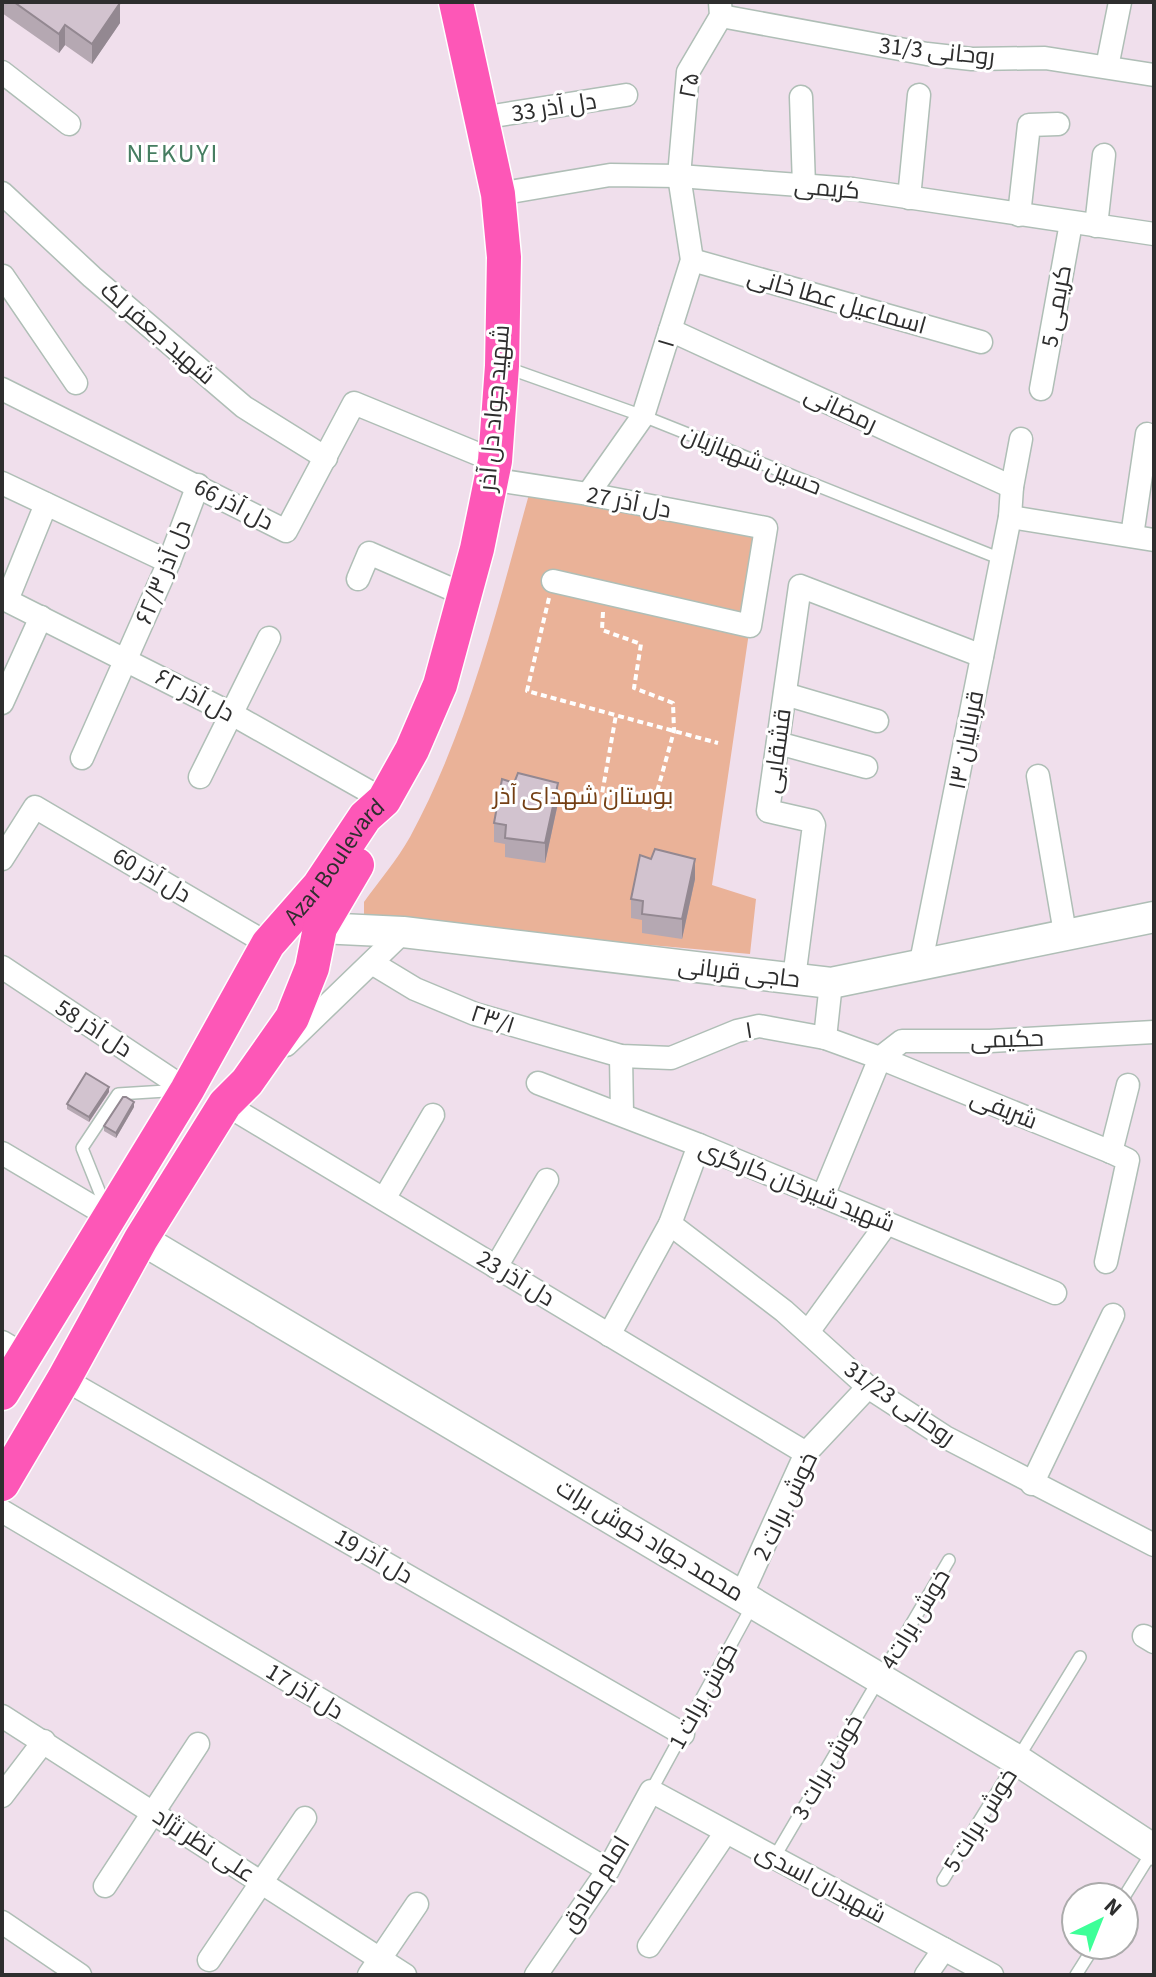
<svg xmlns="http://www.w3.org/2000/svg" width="1156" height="1977" font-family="'Source Sans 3',Cairo,sans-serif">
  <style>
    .green { fill: #eab298 }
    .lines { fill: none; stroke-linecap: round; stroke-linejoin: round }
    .lane-casing { stroke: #afbeb6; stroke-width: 14 }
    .street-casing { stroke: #afbeb6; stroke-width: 25 }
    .secondary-casing { stroke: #afbeb6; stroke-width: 33 }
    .primary-casing { stroke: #fff; stroke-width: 37 }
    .path { stroke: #fff; stroke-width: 4; stroke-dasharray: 6 4; stroke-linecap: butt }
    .lane { stroke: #fff; stroke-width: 11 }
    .street { stroke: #fff; stroke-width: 22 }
    .secondary { stroke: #fff; stroke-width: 30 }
    .primary { stroke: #fd57b7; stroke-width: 34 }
    .wall { fill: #b5a8b2 }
    .shaded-wall { fill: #938891 }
    .building { fill: #d2c3cf; stroke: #938891; stroke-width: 2 }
    .labels { text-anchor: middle; stroke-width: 6; stroke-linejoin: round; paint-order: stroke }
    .street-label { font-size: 24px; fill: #2e2e2e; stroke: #fff }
    .park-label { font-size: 24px; fill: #743f14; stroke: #fff }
    .neighbourhood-label { font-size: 26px; letter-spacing: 2px; fill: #467d61; stroke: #fff }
  </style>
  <rect width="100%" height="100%" fill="#f0dfec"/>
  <path class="green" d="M533,480L763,537L712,885L756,899L750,954L371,920L364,914V902C379,881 397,860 410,837C470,726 499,601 533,480Z"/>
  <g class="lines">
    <defs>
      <g id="lane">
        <path d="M505,367L643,416L1001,559"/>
        <path d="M106,1208L82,1148L118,1094L182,1090"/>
        <path d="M651,1791L752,1606"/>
        <path d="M774,1858L949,1560"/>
        <path d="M943,1880L1080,1657"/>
        <path d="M1124,1897L1152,1852"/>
        <path d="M1076,1975L1095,1945"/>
      </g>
      <g id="street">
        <path d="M721,16L927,54L972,59L1045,58L1154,75"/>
        <path d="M1107,67L1120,2"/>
        <path d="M2,72L69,124"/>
        <path d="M801,97L804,186"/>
        <path d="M481,118L626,95"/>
        <path d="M2,193L92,277L244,407L326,458"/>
        <path d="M498,194L610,175L679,176L853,189L1154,234"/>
        <path d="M909,198L919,95"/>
        <path d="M1019,215L1029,125L1058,124"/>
        <path d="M1096,226L1104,155"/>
        <path d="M692,260L981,342"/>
        <path d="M2,278L3,276L76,383"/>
        <path d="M670,330L1012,487"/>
        <path d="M2,389L286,531L354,403L495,461"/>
        <path d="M1041,389L1071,223"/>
        <path d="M490,479L588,494L766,528L750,626L553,581"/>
        <path d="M2,483L169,562"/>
        <path d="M588,494L643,416L692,260L679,176L688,72L721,16L720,2"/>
        <path d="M1010,517L1154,540"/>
        <path d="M1132,536L1147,434"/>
        <path d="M358,579L369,553L465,595"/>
        <path d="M2,598L232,714L384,800"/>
        <path d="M7,600L46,504"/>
        <path d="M785,694L877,721"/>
        <path d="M2,703L41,617"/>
        <path d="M778,743L866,767"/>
        <path d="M82,758L169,562L198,485"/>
        <path d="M1038,776L1065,933"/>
        <path d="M200,777L269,638"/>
        <path d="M2,859L35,807L268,944"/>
        <path d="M921,962L1010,517L1012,487L1021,439"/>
        <path d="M372,963L415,989L475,1014L621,1056L671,1058L737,1031L759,1026L825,1038L880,1058L1111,1152L1128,1160L1106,1262"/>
        <path d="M2,967L187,1090"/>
        <path d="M794,978L814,825L812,821L768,811L800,586L982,656"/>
        <path d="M825,1038L831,983"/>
        <path d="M286,1045L403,932"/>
        <path d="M621,1056L622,1114"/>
        <path d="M538,1083L699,1145L1055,1293"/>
        <path d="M225,1104L806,1453"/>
        <path d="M1111,1152L1128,1085"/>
        <path d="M2,1153L110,1217"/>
        <path d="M823,1196L880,1058L902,1041H990L1154,1032"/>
        <path d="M384,1199L433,1115"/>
        <path d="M670,1224L784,1311L868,1387L945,1437L1154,1545"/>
        <path d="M496,1267L547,1180"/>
        <path d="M808,1332L887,1223"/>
        <path d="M609,1335L670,1224L699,1145"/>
        <path d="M2,1342L24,1355"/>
        <path d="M64,1379L683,1734"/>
        <path d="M1032,1484L1113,1315"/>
        <path d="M2,1511L608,1870"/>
        <path d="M742,1594L806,1453L868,1387"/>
        <path d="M1144,1636L1154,1642"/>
        <path d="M2,1716L405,1975"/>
        <path d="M2,1796L44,1741"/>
        <path d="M105,1886L198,1744"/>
        <path d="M2,1922L80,1975"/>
        <path d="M649,1946L726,1832"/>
        <path d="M209,1960L305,1818"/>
        <path d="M369,1975L417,1904"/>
        <path d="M536,1975L608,1870L651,1791L992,1975"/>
        <path d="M926,1975L944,1949"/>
      </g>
      <g id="secondary">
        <path d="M320,928L403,932L831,983L1154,917"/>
        <path d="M141,1239L1017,1760L1154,1850"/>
      </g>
      <g id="primary">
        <path id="s1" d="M2,1393L187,1090L268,944L319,886L365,817L384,800L412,750L440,685L477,549L495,461L502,366L504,257L498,194L456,2"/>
        <path d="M2,1484L64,1379L141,1239L225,1104L247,1082L292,1018L312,968L320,928L357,865"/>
      </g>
    </defs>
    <use href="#lane" class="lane-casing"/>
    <use href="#street" class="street-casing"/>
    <use href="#secondary" class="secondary-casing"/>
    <use href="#primary" class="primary-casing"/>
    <g class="path">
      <path d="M549,598L527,691L718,743"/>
      <path d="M603,612L602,630L641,644L634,688L673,703L674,731L652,810L602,794L616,715"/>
    </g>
    <use href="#lane" class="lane"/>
    <use href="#street" class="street"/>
    <use href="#secondary" class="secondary"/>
    <use href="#primary" class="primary"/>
  </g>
  <g class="wall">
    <path d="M2,2H118L120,23L92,64L65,45L59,53L2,13Z"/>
    <path d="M558,803L545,863L505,857V844L494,842V823Z"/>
    <path d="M695,879L682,939L642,933V920L631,918V899Z"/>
    <path d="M109,1092L89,1122L67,1109V1104Z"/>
    <path d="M134,1107L116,1138L104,1131V1126Z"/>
  </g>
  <g class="shaded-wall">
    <path d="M120,3V23L92,64V44Z"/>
    <path d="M65,25V45L59,53V34Z"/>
    <path d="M558,783V803L545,863V843Z"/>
    <path d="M695,859V879L682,939V919Z"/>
    <path d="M109,1087V1092L89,1122V1117Z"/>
    <path d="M134,1102V1107L116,1138V1133Z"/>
  </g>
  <g class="building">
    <path d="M14,2H118L120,3L92,44L65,25L59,34Z"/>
    <path d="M518,773L558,783L545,843L505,838L506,825L494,823L502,779L514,783Z"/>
    <path d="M655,849L695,859L682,919L642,914L643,901L631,899L640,855L651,859Z"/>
    <path d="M86,1073L109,1087L89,1117L67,1104Z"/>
    <path d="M123,1097H126L134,1102L116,1133L104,1126Z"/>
  </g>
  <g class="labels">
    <g class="street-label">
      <text transform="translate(937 51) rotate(6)" y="8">روحانی 31/3</text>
      <text transform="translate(689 85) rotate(-79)" y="8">۲۵</text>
      <text transform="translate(554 107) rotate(-9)" y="8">دل آذر 33</text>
      <text transform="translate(827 188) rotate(5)" y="8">کریمی</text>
      <text transform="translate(837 301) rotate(16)" y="8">اسماعیل عطا خانی</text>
      <text transform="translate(1056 306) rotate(-80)" y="8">کریمی 5</text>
      <text transform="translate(158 333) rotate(41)" y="8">شهید جعفر لک</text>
      <text transform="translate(666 343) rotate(-73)" y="8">۱</text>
      <text transform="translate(494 408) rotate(-85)" y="8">شهید جواد دل آذر</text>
      <text transform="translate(841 409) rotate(25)" y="8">رمضانی</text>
      <text transform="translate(752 460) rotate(22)" y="8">حسین شهبازیان</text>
      <text transform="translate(629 502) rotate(11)" y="8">دل آذر 27</text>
      <text transform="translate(234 504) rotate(27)" y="8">دل آذر 66</text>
      <text transform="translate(163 572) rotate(-68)" y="8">دل آذر ۶۲/۳</text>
      <text transform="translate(195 695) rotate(28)" y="8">دل آذر ۶۲</text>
      <text transform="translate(966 740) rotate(-79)" y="8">۱۳ قربانیان</text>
      <text transform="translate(777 751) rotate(-82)" y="8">قشقایی</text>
      <text dy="8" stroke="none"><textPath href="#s1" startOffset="628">Azar Boulevard</textPath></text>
      <text transform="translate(152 875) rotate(30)" y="8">دل آذر 60</text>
      <text transform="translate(739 972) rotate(7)" y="8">حاجی قربانی</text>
      <text transform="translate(493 1019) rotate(18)" y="8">۲۳/۱</text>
      <text transform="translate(94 1028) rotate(33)" y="8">دل آذر 58</text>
      <text transform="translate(749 1030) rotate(-9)" y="8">۱</text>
      <text transform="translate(1007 1039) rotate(-2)" y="8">حکیمی</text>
      <text transform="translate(1004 1109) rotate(22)" y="8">شریفی</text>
      <text transform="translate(797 1186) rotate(22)" y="8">شهید شیرخان کارگری</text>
      <text transform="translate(516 1278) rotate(31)" y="8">دل آذر 23</text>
      <text transform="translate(900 1403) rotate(35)" y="8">روحانی 31/23</text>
      <text transform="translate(785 1506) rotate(-64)" y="8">خوش برات 2</text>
      <text transform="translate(650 1540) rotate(31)" y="8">محمد جواد خوش برات</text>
      <text transform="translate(374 1556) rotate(30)" y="8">دل آذر 19</text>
      <text transform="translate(915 1619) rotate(-59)" y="8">خوش برات4</text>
      <text transform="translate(305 1691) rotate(31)" y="8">دل آذر 17</text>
      <text transform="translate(703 1696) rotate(-61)" y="8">خوش برات 1</text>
      <text transform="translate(827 1767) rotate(-60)" y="8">خوش برات 3</text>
      <text transform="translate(980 1820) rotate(-58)" y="8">خوش برات 5</text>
      <text transform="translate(204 1845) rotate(33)" y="8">علی نظر نژاد</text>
      <text transform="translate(821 1883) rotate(28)" y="8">شهیدان اسدی</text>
      <text transform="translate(595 1884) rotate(-58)" y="8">امام صادق</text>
    </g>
    <g class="park-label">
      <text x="583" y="804">بوستان شهدای آذر</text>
    </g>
    <g class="neighbourhood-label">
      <text x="173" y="162">NEKUYI</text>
    </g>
  </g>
  <rect width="1156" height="1977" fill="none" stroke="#2e2e2e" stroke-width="8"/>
  <g transform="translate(1100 1921) rotate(43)"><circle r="38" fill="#ffffff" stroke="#ababab" stroke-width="2"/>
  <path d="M0-6L14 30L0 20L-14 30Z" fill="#3dff98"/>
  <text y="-12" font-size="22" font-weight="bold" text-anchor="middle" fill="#2e2e2e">N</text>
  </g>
</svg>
